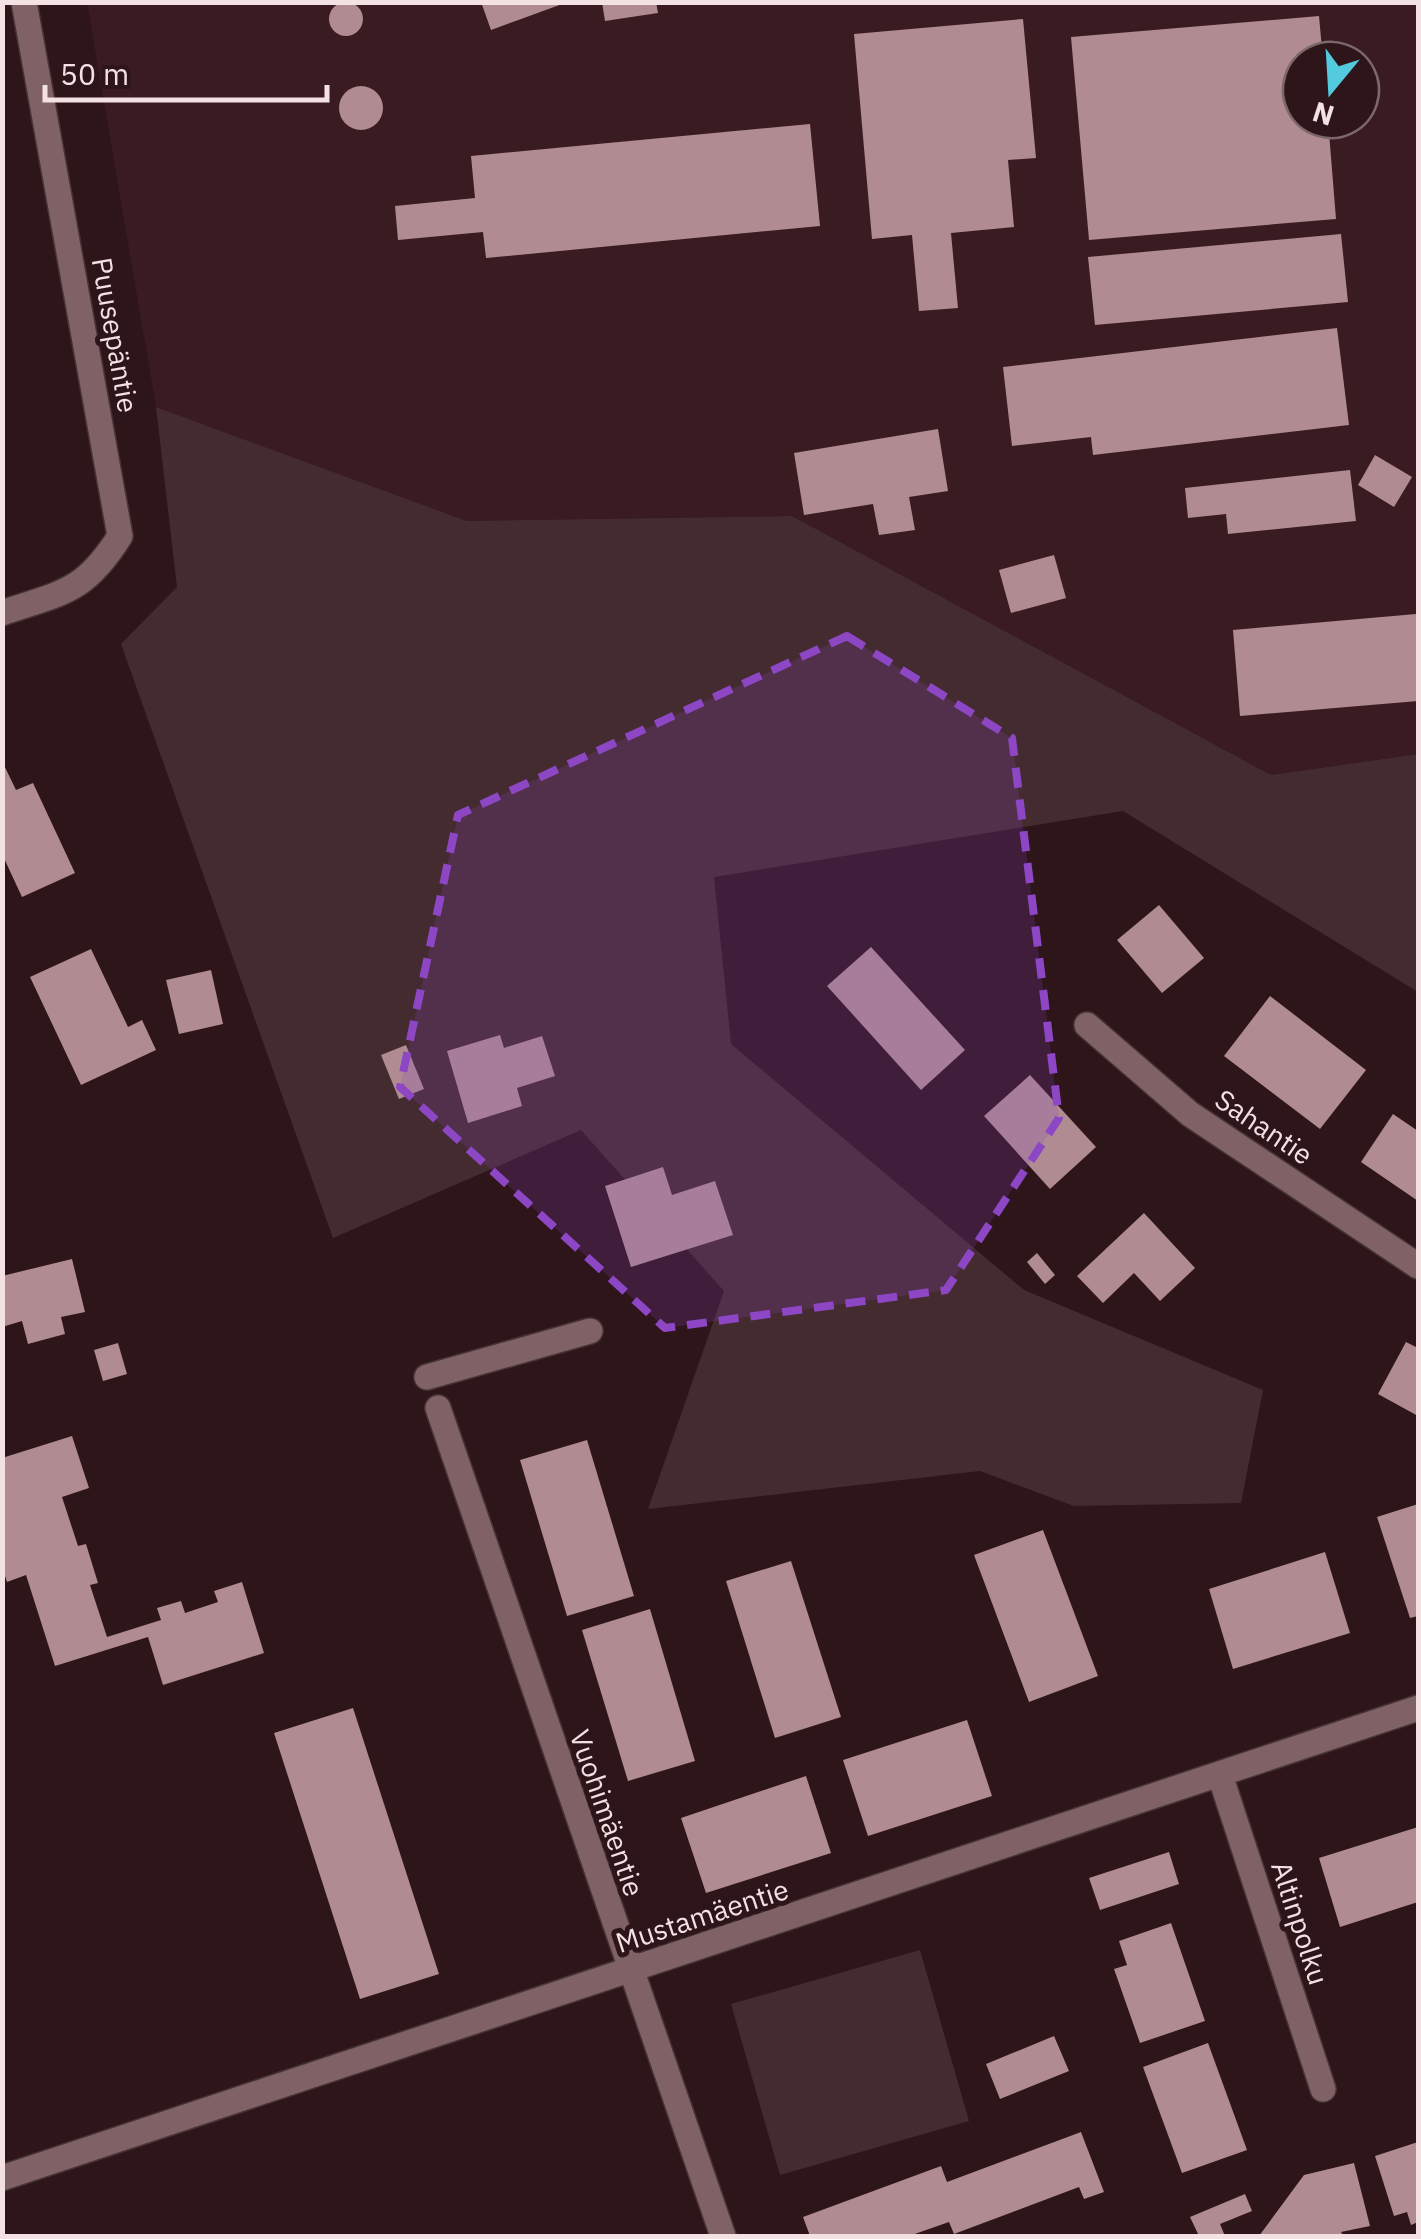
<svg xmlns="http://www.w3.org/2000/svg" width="1421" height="2239" font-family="'IBM Plex Sans',sans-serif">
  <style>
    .built { fill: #3a1b22; fill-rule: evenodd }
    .green { fill: #442b2f }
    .building { fill: #b08b91 }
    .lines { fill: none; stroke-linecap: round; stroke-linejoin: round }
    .street-casing { stroke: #453336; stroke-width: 28 }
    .street { stroke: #7f6166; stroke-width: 25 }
    .marked { fill: #8d47c5; fill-opacity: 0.2; stroke: #8d47c5; stroke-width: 8; stroke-dasharray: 20 12; stroke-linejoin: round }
    .labels { text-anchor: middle; stroke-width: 10; stroke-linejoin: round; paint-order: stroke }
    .street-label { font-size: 28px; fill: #f3e1e4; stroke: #2d151a }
  </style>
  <rect width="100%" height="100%" fill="#2d151a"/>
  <path class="built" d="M87,3H1418V754L1271,775L792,516L467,521L156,407ZM1301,60H1361V120H1301Z"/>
  <g class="green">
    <path d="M156,407L467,521L792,516L1271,775L1418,754V992L1123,811L714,877L731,1044L1024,1290L1263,1390L1241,1503L1074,1506L980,1471L648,1509L724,1291L581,1130L333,1238L121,644L177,587Z"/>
    <path d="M920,1950L969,2121L780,2175L731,2004Z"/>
  </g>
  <g class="building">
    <circle cx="346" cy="19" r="17"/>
    <path d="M481,2H565V3L491,30Z"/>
    <path d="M602,2H656L658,13L605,21Z"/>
    <path d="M1319,16L1323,60H1301V120H1328L1336,219L1089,240L1071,37Z"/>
    <path d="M1023,19L1036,158L1008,160L1014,227L951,233L958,308L919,311L912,235L872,239L854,34Z"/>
    <circle cx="361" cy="108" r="22"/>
    <path d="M810,124L820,226L486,258L483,232L398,240L395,206L475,198L471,156Z"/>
    <path d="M1341,234L1348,302L1095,325L1088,257Z"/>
    <path d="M1337,328L1349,425L1093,455L1091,437L1012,446L1003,367Z"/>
    <path d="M938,429L948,491L909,497L915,530L879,535L873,504L804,515L794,453Z"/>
    <path d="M1375,455L1412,477L1394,507L1358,485Z"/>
    <path d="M1350,470L1356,521L1228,534L1226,514L1188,518L1185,488Z"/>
    <path d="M1054,555L1066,598L1011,613L999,570Z"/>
    <path d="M1416,614L1418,701L1240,716L1233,630Z"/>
    <path d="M2,761L16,790L33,783L75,873L22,897L2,854Z"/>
    <path d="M1159,905L1204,958L1162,993L1117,940Z"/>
    <path d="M871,947L965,1050L921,1090L827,986Z"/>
    <path d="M91,949L128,1027L142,1020L156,1050L81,1085L30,977Z"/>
    <path d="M211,970L223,1024L179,1034L166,980Z"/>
    <path d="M1270,996L1366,1070L1320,1129L1224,1056Z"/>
    <path d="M500,1035L504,1048L542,1036L555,1076L517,1088L522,1106L468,1123L447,1051Z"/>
    <path d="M406,1045L424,1089L399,1099L381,1055Z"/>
    <path d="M1030,1075L1096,1147L1050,1189L984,1116Z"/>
    <path d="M1393,1114L1418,1131V1201L1361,1162Z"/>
    <path d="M663,1167L672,1195L715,1181L733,1235L631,1267L605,1186Z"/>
    <path d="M1144,1213L1195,1268L1160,1301L1134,1273L1103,1303L1077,1276Z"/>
    <path d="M1037,1253L1055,1275L1045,1284L1027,1262Z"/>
    <path d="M72,1259L85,1312L61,1317L65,1334L28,1344L22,1321L2,1327V1276Z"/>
    <path d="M1406,1342L1418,1348V1416L1378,1394Z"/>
    <path d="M118,1343L127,1374L103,1381L94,1350Z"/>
    <path d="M72,1436L89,1488L62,1497L78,1546L86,1544L98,1583L90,1585L107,1637L161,1620L157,1608L181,1601L185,1613L218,1602L214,1591L242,1582L264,1653L163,1685L148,1637L55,1666L26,1575L7,1582L2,1567V1458Z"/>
    <path d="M587,1440L634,1596L567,1616L520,1460Z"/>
    <path d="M1418,1504V1616L1410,1618L1377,1517Z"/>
    <path d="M1043,1530L1098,1676L1029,1702L974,1555Z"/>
    <path d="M1325,1552L1350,1633L1233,1669L1209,1589Z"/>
    <path d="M791,1561L841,1717L775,1738L726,1581Z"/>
    <path d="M650,1609L695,1761L628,1781L582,1630Z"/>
    <path d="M353,1708L439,1974L360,1999L274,1733Z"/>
    <path d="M967,1720L992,1796L868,1836L843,1760Z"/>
    <path d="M806,1776L831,1853L706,1893L681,1818Z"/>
    <path d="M1418,1827V1902L1340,1927L1319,1858Z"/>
    <path d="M1169,1852L1179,1884L1100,1910L1089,1878Z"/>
    <path d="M1171,1923L1205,2021L1140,2043L1114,1969L1127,1965L1119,1941Z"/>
    <path d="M1054,2036L1069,2071L1000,2099L986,2064Z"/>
    <path d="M1208,2043L1247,2150L1182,2173L1143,2067Z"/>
    <path d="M1081,2132L1104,2192L1084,2199L1079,2187L954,2234L949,2222L909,2236H810L803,2217L941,2166L947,2182Z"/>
    <path d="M1418,2142V2222L1411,2225L1407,2212L1394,2216L1375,2156Z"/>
    <path d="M1354,2163L1370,2226L1341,2232L1344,2236H1259L1304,2175Z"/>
    <path d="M1245,2194L1252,2211L1220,2224L1225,2236H1199L1190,2217Z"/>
  </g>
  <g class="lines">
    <defs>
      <g id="street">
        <path d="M2,613C63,592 84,593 120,536L24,2"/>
        <path d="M1087,1025L1190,1114L1418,1266"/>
        <path d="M427,1377L590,1331"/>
        <path d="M438,1408L723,2236"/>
        <path d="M1220,1775L1323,2089"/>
        <path d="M2,2178L1418,1708"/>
      </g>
    </defs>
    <use href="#street" class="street-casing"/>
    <use href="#street" class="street"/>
  </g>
  <path class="marked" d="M847,636L1012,738L1059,1118L946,1290L665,1328L400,1087L458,815Z"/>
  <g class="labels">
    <g class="street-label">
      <text transform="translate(115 335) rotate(80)" y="10">Puusepäntie</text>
      <text transform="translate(1264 1127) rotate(34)" y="10">Sahantie</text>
      <text transform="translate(607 1813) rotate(71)" y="10">Vuohimäentie</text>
      <text transform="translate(702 1916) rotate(-18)" y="10">Mustamäentie</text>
      <text transform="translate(1300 1923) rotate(72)" y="10">Altinpolku</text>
    </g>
  </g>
  <rect width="1421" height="2239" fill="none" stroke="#f3e1e4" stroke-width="10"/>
  <g transform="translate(1331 90) rotate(198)"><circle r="48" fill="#2d151a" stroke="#7c676b" stroke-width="2.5"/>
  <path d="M0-8L18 38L0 25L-18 38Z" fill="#54cade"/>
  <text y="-15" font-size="28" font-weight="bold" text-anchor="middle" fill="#f3e1e4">N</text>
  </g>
  <path d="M45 85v15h282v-15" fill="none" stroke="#f3e1e4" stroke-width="5"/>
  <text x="60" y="85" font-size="30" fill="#f3e1e4" stroke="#2d151a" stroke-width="8" paint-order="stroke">50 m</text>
</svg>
